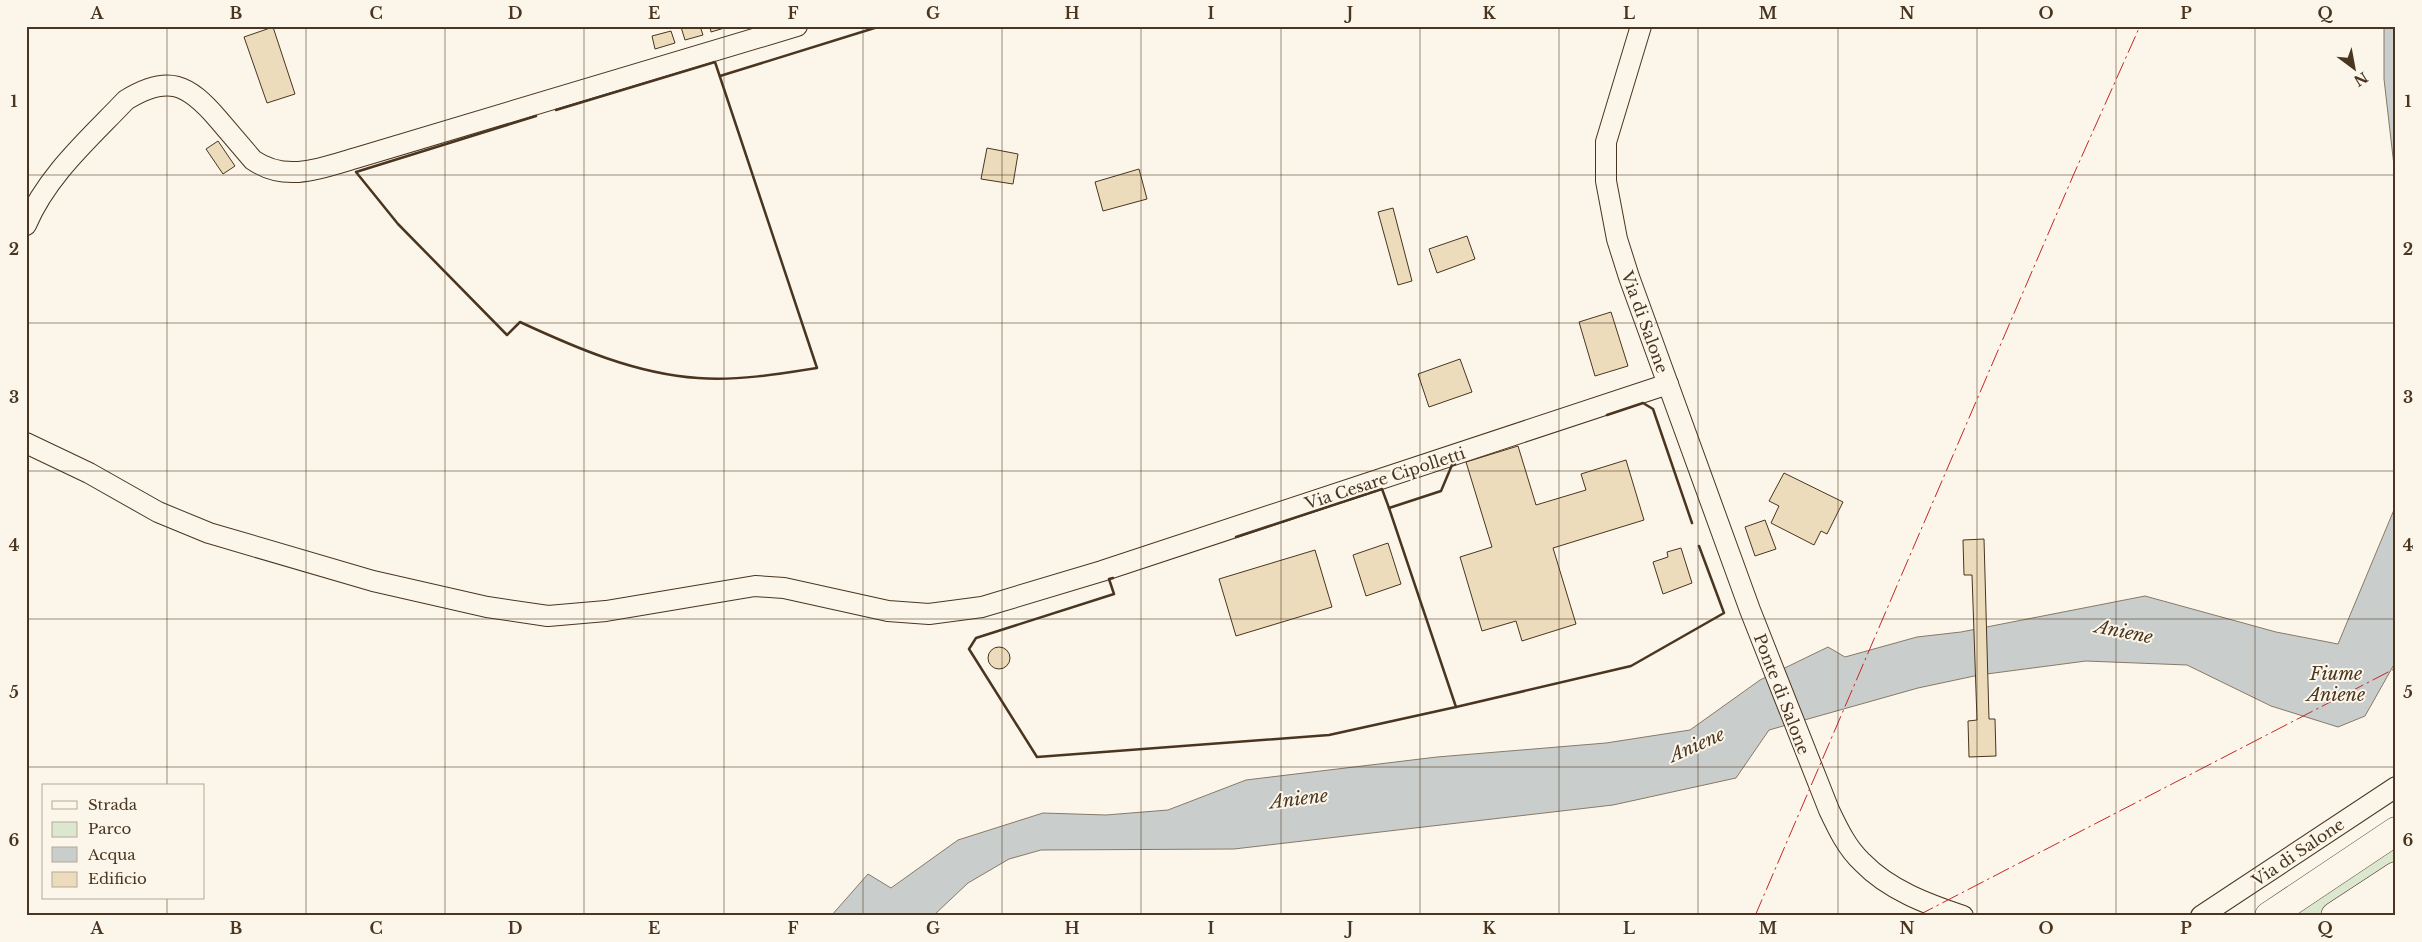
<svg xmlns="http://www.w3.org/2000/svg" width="2422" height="942" font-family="'Libre Baskerville',serif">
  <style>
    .green { fill: #dce7d0; stroke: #887966 }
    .water { fill: #c9cecd; stroke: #887966 }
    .building { fill: #ecdcbc; stroke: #4a3520 }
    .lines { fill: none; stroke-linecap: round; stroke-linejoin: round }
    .minor-casing { stroke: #4a3520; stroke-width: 22 }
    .highway-casing { stroke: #4a3520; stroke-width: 29 }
    .minor { stroke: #fbf6e9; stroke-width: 20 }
    .highway { stroke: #fbf6e9; stroke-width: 28 }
    .wall { stroke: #4a3520; stroke-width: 2.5 }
    .power { stroke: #c62828; stroke-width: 1; stroke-dasharray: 18 4 2.5 4; stroke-linecap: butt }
    .grid { fill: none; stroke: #4a3520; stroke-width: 1; stroke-opacity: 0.55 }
    .labels { text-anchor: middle; stroke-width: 4; stroke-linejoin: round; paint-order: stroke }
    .street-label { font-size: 16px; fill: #4a3520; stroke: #fbf6e9 }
    .water-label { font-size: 18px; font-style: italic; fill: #4a3520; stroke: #fbf6e9 }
    .neatline { fill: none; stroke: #4a3520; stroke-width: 2 }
    .grid-label { font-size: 16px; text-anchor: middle; font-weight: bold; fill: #4a3520 }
  </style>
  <rect width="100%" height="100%" fill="#fbf6e9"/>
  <path class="green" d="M2396,819V916H2255Z"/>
  <g class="water">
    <path d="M2384,26H2396V183L2384,79Z"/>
    <path d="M2396,505V661L2365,716L2338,727L2271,706L2187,665L2086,661L1979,675L1918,688L1769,730L1736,778L1613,805L1234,849L1041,850L1009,859L968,883L933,916H831L868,874L891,888L958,840L1043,813L1106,815L1168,810L1246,780L1437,757L1606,743L1690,730L1760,680L1828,647L1845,657L1917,637L1961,632L2145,596L2276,632L2338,644Z"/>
  </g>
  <g class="building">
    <path d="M700,26L703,35L685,40L681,27Z"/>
    <path d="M710,26H731L711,32Z"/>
    <path d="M273,27L295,94L267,103L244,37Z"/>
    <path d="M671,31L675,43L655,49L652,36Z"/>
    <path d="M218,141L235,166L223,174L206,149Z"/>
    <path d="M987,148L1018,154L1013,184L981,179Z"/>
    <path d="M1139,169L1147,199L1103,211L1095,182Z"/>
    <path d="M1393,208L1412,281L1398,285L1378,212Z"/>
    <path d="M1467,236L1475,259L1437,273L1429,249Z"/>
    <path d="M1611,312L1628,366L1595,376L1579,322Z"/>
    <path d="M1460,359L1472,392L1429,407L1418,374Z"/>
    <path d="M1518,446L1536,505L1586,490L1581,474L1626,460L1644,520L1553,548L1576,624L1522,641L1516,621L1482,631L1460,557L1492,547L1466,462Z"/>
    <path d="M1784,473L1843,502L1827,534L1821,531L1814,545L1771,523L1779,506L1769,501Z"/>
    <path d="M1765,520L1776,549L1755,556L1745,527Z"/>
    <path d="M1984,539L1989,719H1995L1996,756L1969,757L1968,721L1977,720L1972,575H1964L1963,540Z"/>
    <path d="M1388,543L1401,584L1366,596L1353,555Z"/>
    <path d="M1681,548L1692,583L1663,594L1653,562L1668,557L1667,552Z"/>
    <path d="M1315,550L1332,607L1236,636L1219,579Z"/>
    <circle cx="999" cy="658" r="11"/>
  </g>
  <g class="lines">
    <defs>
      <g id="minor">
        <path d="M1641,26L1606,142V181L1617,239L1629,277L1750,610L1829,810C1838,829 1847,848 1862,862C1889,890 1927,904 1963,916"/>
        <path d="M26,225C47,175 90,138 126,100C168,74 188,84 218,119C230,133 242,147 253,160C286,183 322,168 356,158L797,26"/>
        <path d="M26,443L89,473L158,512L209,533L373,581L487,607L548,616L606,611L755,586L784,588L888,611L929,614L982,607L1102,571L1668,384"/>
        <path d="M2201,916L2396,787"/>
      </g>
      <g id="highway">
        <path d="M2269,916L2396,831"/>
        <path d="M2335,916L2396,876"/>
        <path d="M2377,916L2396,903"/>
      </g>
    </defs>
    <use href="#minor" class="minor-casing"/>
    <use href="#highway" class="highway-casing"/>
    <use href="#minor" class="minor"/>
    <use href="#highway" class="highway"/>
    <g class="wall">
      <path d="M720,76L881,26"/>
      <path d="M536,116L356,172L398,224L507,335L520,322C576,348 636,374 698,378C736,381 780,374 817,368L715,62L556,110"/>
      <path d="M1607,415L1643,403L1653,409L1692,523"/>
      <path d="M1236,537L1382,489L1389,508L1441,491L1452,465L1455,464"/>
      <path d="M1113,578L1109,579L1114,594L976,638L969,649L1037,757L1329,735L1456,707L1389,508"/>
      <path d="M1456,707L1631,666L1724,613L1699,546"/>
    </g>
    <g class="power">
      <path d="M1755,916L2073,176L2140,26"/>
      <path d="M1917,916L2396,668"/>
    </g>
  </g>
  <path class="grid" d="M167,26V786M306,26V916M445,26V916M584,26V916M724,26V916M863,26V916M1002,26V916M1141,26V916M1281,26V916M1420,26V916M1559,26V916M1698,26V916M1838,26V916M1977,26V916M2116,26V916M2255,26V916M26,175H2396M26,323H2396M26,471H2396M26,619H2396M26,767H2396M167,898V916"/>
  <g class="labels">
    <g class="street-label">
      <text transform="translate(1645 322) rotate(70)" y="6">Via di Salone</text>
      <text transform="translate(1385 478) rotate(-18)" y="6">Via Cesare Cipolletti</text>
      <text transform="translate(1782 694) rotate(69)" y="6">Ponte di Salone</text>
      <text transform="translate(2298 852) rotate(-34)" y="6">Via di Salone</text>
    </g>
    <g class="water-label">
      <text transform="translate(2124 632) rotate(11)" y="6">Aniene</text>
      <text x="2336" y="680">Fiume<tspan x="2336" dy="21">Aniene</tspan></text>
      <text transform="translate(1697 745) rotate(-24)" y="6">Aniene</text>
      <text transform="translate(1299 799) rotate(-7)" y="6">Aniene</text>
    </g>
  </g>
  <rect width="2422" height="942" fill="none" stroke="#fbf6e9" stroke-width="55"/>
  <rect x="42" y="784" width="162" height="115" fill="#fbf6e9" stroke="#b4a999"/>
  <rect x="52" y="801" width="25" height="8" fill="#fbf6e9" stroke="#b4a999"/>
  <text x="88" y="810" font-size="15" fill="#4a3520">Strada</text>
  <rect x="52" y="822" width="25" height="15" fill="#dce7d0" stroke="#b4a999"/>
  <text x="88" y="834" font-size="15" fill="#4a3520">Parco</text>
  <rect x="52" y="847" width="25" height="15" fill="#c9cecd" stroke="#b4a999"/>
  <text x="88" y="860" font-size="15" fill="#4a3520">Acqua</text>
  <rect x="52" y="872" width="25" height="15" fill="#ecdcbc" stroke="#b4a999"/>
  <text x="88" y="884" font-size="15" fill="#4a3520">Edificio</text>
  <g transform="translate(2354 68) rotate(148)" stroke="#fbf6e9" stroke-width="4" paint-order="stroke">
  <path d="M0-4L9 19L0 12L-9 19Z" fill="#4a3520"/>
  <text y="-8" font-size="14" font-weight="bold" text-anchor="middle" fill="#4a3520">N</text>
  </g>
  <rect x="28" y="28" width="2366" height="886" class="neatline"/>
  <g class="grid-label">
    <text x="97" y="19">A</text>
    <text x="236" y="19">B</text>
    <text x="376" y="19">C</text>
    <text x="515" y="19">D</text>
    <text x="654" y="19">E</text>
    <text x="793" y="19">F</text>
    <text x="933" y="19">G</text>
    <text x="1072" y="19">H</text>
    <text x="1211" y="19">I</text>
    <text x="1350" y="19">J</text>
    <text x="1489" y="19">K</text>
    <text x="1629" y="19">L</text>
    <text x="1768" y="19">M</text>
    <text x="1907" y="19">N</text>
    <text x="2046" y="19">O</text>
    <text x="2186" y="19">P</text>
    <text x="2325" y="19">Q</text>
    <text x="14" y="107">1</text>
    <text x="2408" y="107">1</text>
    <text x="14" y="255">2</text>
    <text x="2408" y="255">2</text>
    <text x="14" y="403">3</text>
    <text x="2408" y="403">3</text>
    <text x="14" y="551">4</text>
    <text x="2408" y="551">4</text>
    <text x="14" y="698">5</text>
    <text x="2408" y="698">5</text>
    <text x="14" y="846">6</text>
    <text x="2408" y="846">6</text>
    <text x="97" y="934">A</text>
    <text x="236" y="934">B</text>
    <text x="376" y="934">C</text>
    <text x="515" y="934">D</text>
    <text x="654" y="934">E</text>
    <text x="793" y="934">F</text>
    <text x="933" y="934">G</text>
    <text x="1072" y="934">H</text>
    <text x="1211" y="934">I</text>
    <text x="1350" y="934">J</text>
    <text x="1489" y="934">K</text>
    <text x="1629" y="934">L</text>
    <text x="1768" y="934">M</text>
    <text x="1907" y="934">N</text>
    <text x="2046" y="934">O</text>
    <text x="2186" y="934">P</text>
    <text x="2325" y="934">Q</text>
  </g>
</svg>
